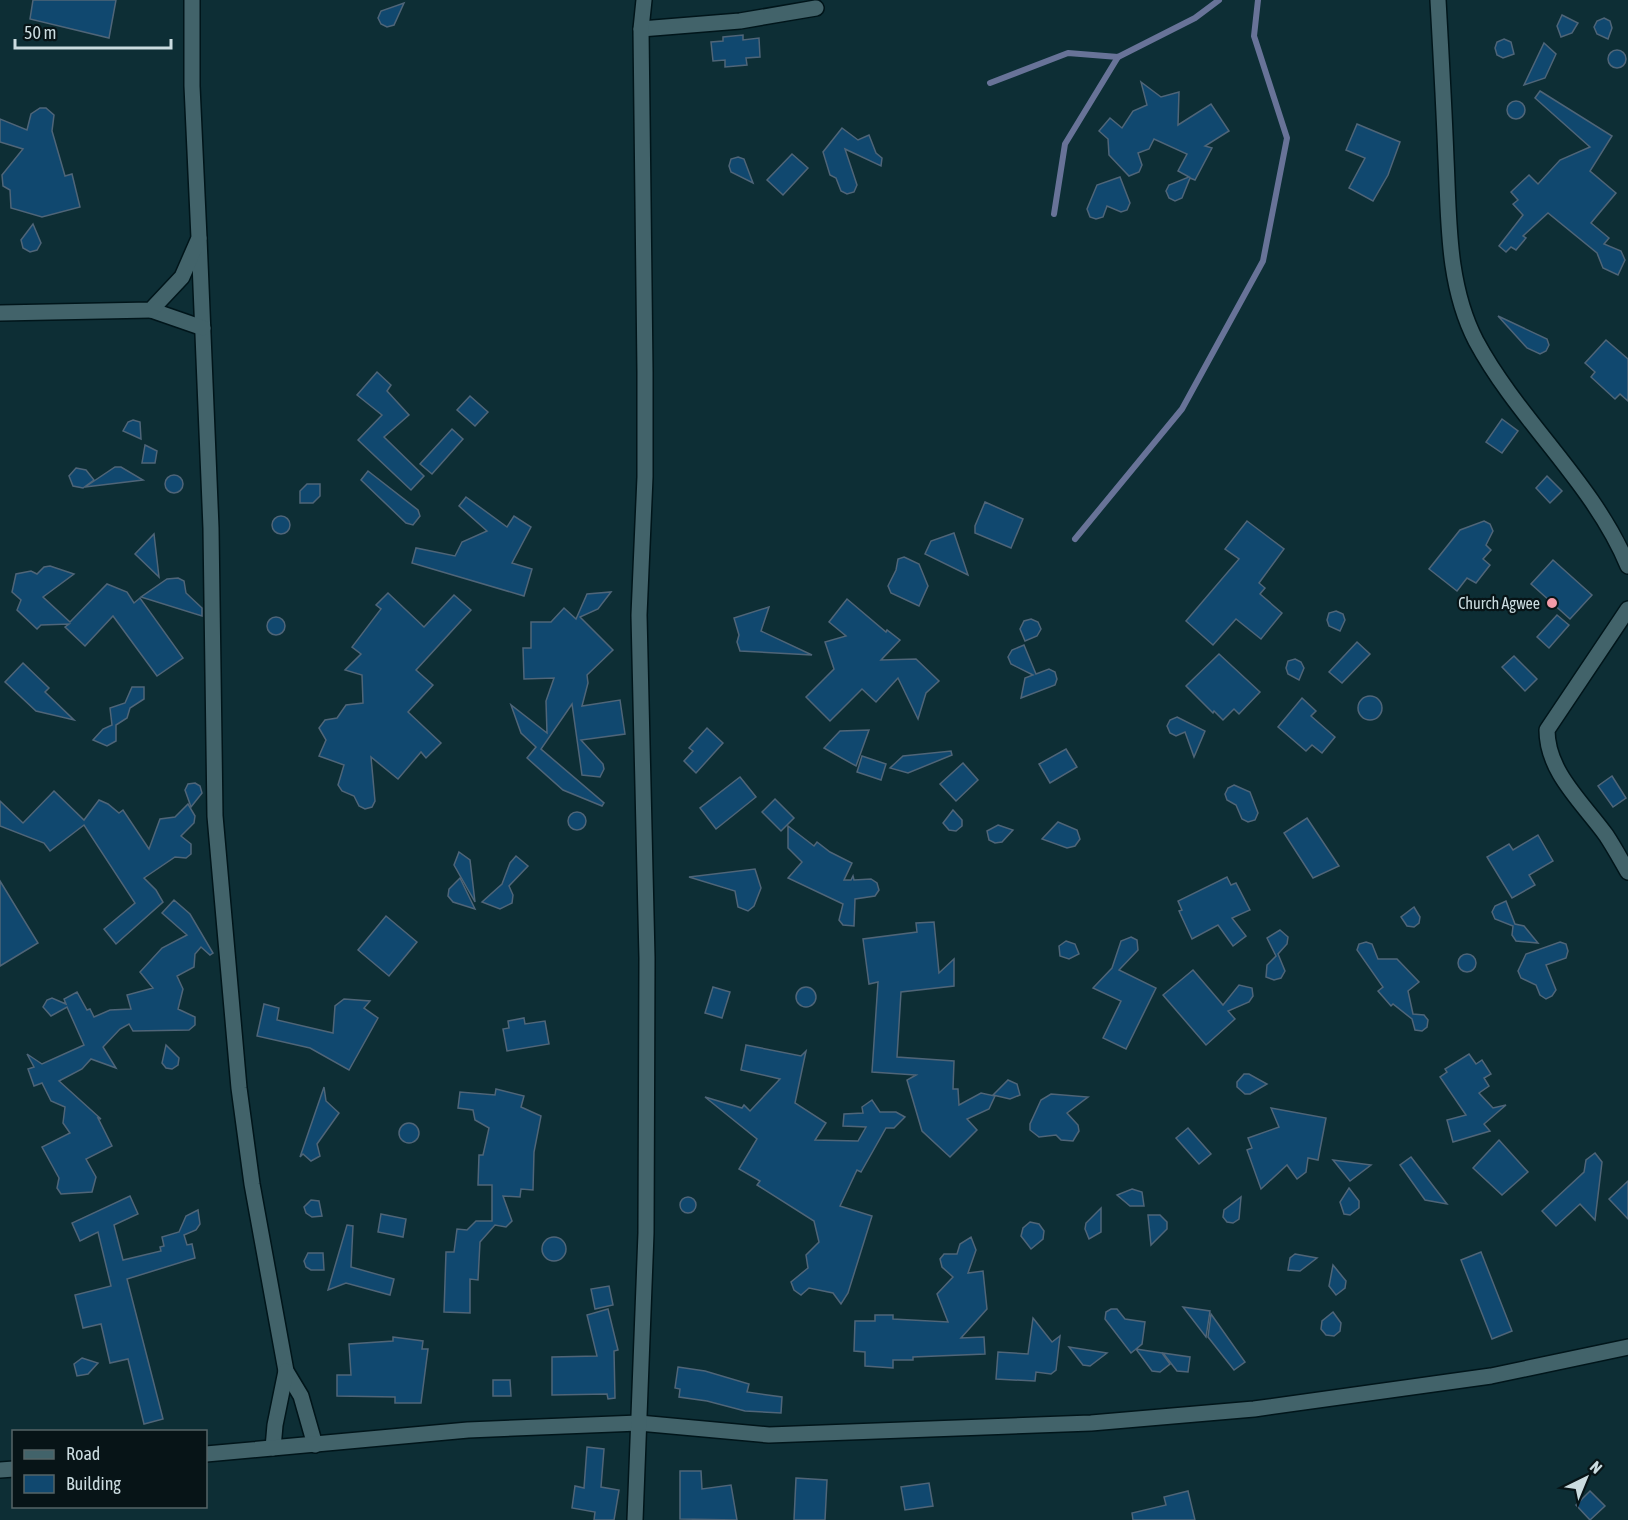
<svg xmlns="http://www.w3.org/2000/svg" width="1628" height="1520" font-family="'Asap Condensed',sans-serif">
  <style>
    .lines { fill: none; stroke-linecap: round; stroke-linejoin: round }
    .stream { stroke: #687398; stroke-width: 6 }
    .building { fill: #10486f; stroke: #4f6578; stroke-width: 1.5 }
    .minor-casing { stroke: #00151a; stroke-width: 18 }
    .minor { stroke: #42636a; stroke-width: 15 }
    .poi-dot { fill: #f39aa7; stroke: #071417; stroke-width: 2 }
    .labels { text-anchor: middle; stroke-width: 4.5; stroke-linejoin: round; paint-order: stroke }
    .poi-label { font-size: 16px; fill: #cbdce0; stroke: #071417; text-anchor: end }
  </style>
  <rect width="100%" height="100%" fill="#0d2e35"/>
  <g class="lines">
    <g class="stream">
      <path d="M990,83L1068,53L1118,57L1195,18L1219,0"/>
      <path d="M1054,214L1065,144L1118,57"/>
      <path d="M1075,539L1182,409L1263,261L1287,138L1254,36L1258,0"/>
    </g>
  </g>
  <g class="building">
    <path d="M33,0H116L109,38L30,19Z"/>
    <path d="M404,3L394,25L387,27L381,24L378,18L381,11Z"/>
    <path d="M1562,15L1578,23L1572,33L1561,37L1557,26Z"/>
    <path d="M1604,18L1610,21L1612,28L1608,39L1597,34L1594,27L1597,21Z"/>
    <path d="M743,35V40L759,38L760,57L746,58L747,65L725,67V60L713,61L711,42L723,41V37Z"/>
    <path d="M1504,39L1511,42L1514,54L1503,58L1497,55L1495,48L1497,42Z"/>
    <path d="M1544,43L1556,54L1545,78L1524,85Z"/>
    <circle cx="1617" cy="59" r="9"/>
    <path d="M1141,82L1161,97L1179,92L1178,125L1211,104L1229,131L1205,146L1212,148L1195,180L1190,178L1182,198L1175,201L1169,198L1166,191L1169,185L1189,177L1178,171L1187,154L1154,139L1149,149L1138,153L1142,165L1139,172L1129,176L1109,155L1108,139L1099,131L1110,118L1122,128L1133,111L1147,105Z"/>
    <path d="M1540,91L1612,136L1590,171L1616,193L1591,223L1609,238L1604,244L1621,251L1625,260L1618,275L1603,268L1597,253L1548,213L1523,236L1526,238L1516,250L1511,247L1506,252L1499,246L1523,215L1513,204L1518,200L1511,192L1529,175L1538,184L1560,160L1590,147L1535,98Z"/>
    <circle cx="1516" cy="110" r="9"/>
    <path d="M40,108H46L54,115L52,131L65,176L72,174L80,207L42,217L11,208L10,190L3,186L2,175L23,149L0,142V119L27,130L31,114Z"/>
    <path d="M1357,124L1400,142L1388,175L1373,201L1349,188L1365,158L1346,150Z"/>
    <path d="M842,128L858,140L869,135L876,153L882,158L881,166L845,149L857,185L854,192L847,194L841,191L836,178L830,175L823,152Z"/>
    <path d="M792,154L808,168L783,195L767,180Z"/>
    <path d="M738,157L744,159L753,183L731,172L729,166L731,159Z"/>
    <path d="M1120,177L1130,203L1127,210L1121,212L1107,206L1103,217L1096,219L1090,217L1087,209L1097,185Z"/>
    <path d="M33,224L41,243L37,250L30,252L23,248L21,240Z"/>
    <path d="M1498,316L1547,339L1549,345L1546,351L1540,354L1527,348Z"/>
    <path d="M1606,340L1628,359V401L1620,394L1615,399L1591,377L1595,372L1585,363Z"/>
    <path d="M377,372L391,385L387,391L409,415L384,437L424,476L411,490L358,440L382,415L357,395Z"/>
    <path d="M470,396L488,412L475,426L457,410Z"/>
    <path d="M1502,419L1518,431L1502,453L1486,442Z"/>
    <path d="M133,420L140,422L141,439L123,431L128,422Z"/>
    <path d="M452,429L463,439L432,474L420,464Z"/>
    <path d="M145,445L157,451L155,463H142Z"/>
    <path d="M115,467H121L143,480L85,487Z"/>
    <path d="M76,468L86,470L94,480L83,488L73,486L69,476Z"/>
    <path d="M368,471L418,510L420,516L413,525L406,523L361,480Z"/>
    <circle cx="174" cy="484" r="9"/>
    <path d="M1547,476L1562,491L1550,503L1536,488Z"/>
    <path d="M307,484H320V496L313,503H300V491Z"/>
    <path d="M466,497L507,527L514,516L531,527L512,563L532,569L524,596L412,563L416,548L455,556L462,542L487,531L459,506Z"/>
    <path d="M985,502L1023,519L1011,548L975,533V526Z"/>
    <circle cx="281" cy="525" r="9"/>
    <path d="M1247,521L1284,549L1259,583L1265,588L1260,594L1282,613L1261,639L1236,619L1213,645L1186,621L1239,559L1225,549Z"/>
    <path d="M1484,521L1490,524L1493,531L1486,545L1491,550L1483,559L1490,565L1476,583L1467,578L1457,591L1429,569L1460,530Z"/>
    <path d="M954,533L968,575L925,554L931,541Z"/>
    <path d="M154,534L159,577L135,554Z"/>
    <path d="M904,557L919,564L928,586L919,606L891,593L888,586L896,570L898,559Z"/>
    <path d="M1553,560L1592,595L1570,619L1531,584Z"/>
    <path d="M50,566L74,574L43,597L70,622L107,584L127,592L134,603L140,598L183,658L157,676L113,616L85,646L65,627L69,624L41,625L37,629L17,610L21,600L12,592L16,574L31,571L37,574L44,567Z"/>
    <path d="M178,578L184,581L186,593L202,608V616L141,597L167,579Z"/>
    <path d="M611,592L598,609L580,617L613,650L587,675L588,683L582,706L620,700L625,734L581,740L603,764L604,769L600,777L582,775L572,704L541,749L604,803L602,806L563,790L527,758L536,747L521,733L511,705L547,733L546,701L554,678L524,679L523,648H531V622H551L564,608L576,619L587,594Z"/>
    <path d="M388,593L424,627L454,595L471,610L416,670L433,685L408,712L441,743L426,758L421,752L398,779L371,757L375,801L372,807L365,809L359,806L354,796L342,791L338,785L344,765L319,756L326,740L319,728L325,720L337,718L346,705L363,703L362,675L345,670L361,654L352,647L381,609L376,605Z"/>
    <path d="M847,599L886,632L887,630L900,640L881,660L916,659L939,681L926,693L918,719L898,678L876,702L862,689L830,721L806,697L834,669L825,642L846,636L829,622Z"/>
    <path d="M769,607L761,631L812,655L740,651L737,642L739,635L734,618Z"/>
    <path d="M1336,611L1343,614L1345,620L1340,631L1329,626L1327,620L1329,613Z"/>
    <path d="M1557,615L1569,625L1549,648L1537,637Z"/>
    <circle cx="276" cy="626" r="9"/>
    <path d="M1031,619L1038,622L1041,629L1037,636L1025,641L1020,629L1024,621Z"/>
    <path d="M1357,642L1370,654L1342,683L1329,672Z"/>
    <path d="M1024,645L1036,674L1049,669L1055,672L1057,679L1055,685L1021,698L1025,678L1033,675L1011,664L1008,657L1012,650Z"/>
    <path d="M1219,654L1260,692L1239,714L1234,709L1223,720L1214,711L1213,713L1186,686Z"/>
    <path d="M1514,656L1537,679L1525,691L1502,667Z"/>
    <path d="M1295,659L1301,662L1304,668L1299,680L1288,674L1286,668L1288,661Z"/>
    <path d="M23,663L49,688L45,692L74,720L36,711L5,682Z"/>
    <path d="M132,687H144V699L130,708L127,718L116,725V741L107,746L93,740L103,729L112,725L110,708L125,703Z"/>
    <circle cx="1370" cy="708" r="12"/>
    <path d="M1302,698L1316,711L1311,716L1335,737L1322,753L1312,745L1306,751L1278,727Z"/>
    <path d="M1177,717L1205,731L1194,757L1185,732L1176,736L1170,733L1167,726L1170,720Z"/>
    <path d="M707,728L723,743L696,773L684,761L693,751L689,748Z"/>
    <path d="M869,730L856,766L824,748L840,731Z"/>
    <path d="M1066,749L1077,767L1050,783L1039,764Z"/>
    <path d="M951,751L952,755L908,773L890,768L903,756Z"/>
    <path d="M862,756L886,764L881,780L857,772Z"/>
    <path d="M963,763L978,780L956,801L940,784Z"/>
    <path d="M1612,776L1626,798L1613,807L1598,786Z"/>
    <path d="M740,777L756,797L716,829L700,808Z"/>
    <path d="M195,783L200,786L202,793L191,807L185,790L188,784Z"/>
    <path d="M1234,785L1250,792L1258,813L1255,820L1248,822L1242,819L1236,805L1227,800L1225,794L1228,788Z"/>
    <path d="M54,791L84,820L99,800L108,804L119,813L123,810L149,849L160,819L175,817L188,804L195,816L194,823L181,836L191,844V854L186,858L175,857L144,878L156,890L163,902L116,944L104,929L135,903L84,825L50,851L44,843L0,826V801L23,823Z"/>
    <path d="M775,799L794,818L781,831L762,812Z"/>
    <path d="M953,810L962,820V826L956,831L949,830L943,823Z"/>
    <circle cx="577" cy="821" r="9"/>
    <path d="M1307,818L1339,866L1313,878L1284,833Z"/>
    <path d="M1058,822L1077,830L1080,839L1075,846L1067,848L1042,839Z"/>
    <path d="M998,825L1013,830L1002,842L995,843L989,840L987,831Z"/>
    <path d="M788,826L814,846L817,842L830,852L852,863L844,880H851L853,876L854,880L871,879L877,883L879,890L875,896L855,899L854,926L843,925L839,920L843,904L788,878L802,862L788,848Z"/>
    <path d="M1538,835L1553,861L1529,875L1535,885L1512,898L1487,857L1509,844L1513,850Z"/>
    <path d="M459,852L470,860L475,902L454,865Z"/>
    <path d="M516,856L528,866L509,886L513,895L512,903L500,909L482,902L502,884L510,863Z"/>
    <path d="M755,869L761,888L754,906L748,911L738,907L735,891L689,877Z"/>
    <path d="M1227,877L1231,885L1236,883L1250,910L1232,918L1246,936L1233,946L1218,925L1192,939L1179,911L1182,910L1178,901Z"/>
    <path d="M460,878L475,909L453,902L448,896L449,889Z"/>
    <path d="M0,881L38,943L0,966Z"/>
    <path d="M174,900L190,914L213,953L210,955L201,947L195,954L194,967L177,976L183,989L178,1009L195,1017V1025L189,1030L133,1031L129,1024L120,1029L103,1047L116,1068L91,1059L82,1069L59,1081L101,1119L98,1118L112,1146L86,1159L96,1177L92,1192L61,1194L57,1188L59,1178L42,1147L70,1133L63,1123L65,1107L51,1101L42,1083L34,1086L28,1069L34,1067L27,1054L42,1064L84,1045L67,1007L51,1016L43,1007L47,1000L52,998L66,1004L64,999L77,992L87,1010L90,1009L94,1017L110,1010L131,1009L127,995L153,988L140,972L162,948L187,935L162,913Z"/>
    <path d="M1506,901L1515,924L1524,926L1538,943L1516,941L1512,935L1513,926L1495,919L1492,912L1495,906Z"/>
    <path d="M1414,907L1420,917L1419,923L1414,927L1407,926L1401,917Z"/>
    <path d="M386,916L417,942L389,976L358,950Z"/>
    <path d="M934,922L939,973L954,959V986L901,992L897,1057L954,1061L953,1089H958L959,1105L981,1093L995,1096L989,1109L967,1119L977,1130L950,1157L922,1131L907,1080L916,1075L872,1072L878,982L869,984L863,939L917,932L916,923Z"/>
    <path d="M1280,930L1288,937L1287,944L1278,954L1285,971L1281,978L1274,980L1266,977L1267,965L1276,956L1267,938Z"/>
    <path d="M1131,937L1137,940L1138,950L1119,970L1156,988L1126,1049L1103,1038L1121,1001L1093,988L1112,968L1121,941Z"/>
    <path d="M1066,941L1075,944L1079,954L1069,959L1060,956L1059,946Z"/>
    <path d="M1366,942L1372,944L1378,959H1397L1419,982L1408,991L1413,1014L1424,1015L1428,1020L1427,1027L1422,1031L1415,1030L1412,1019L1393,1004L1391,1006L1378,991L1383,987L1357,950L1359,944Z"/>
    <path d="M1560,942L1566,944L1568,951L1566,958L1546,965L1556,990L1552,996L1546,999L1540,995L1536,985L1521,978L1518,971L1526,954Z"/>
    <circle cx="1467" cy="963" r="9"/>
    <path d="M1193,970L1223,1005L1239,985L1252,988L1253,996L1249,1002L1228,1011L1235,1019L1206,1045L1163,995Z"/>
    <circle cx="806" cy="997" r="10"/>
    <path d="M713,987L730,992L722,1018L705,1013Z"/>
    <path d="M344,999L370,1001L364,1008L378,1018L349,1070L310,1048L257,1036L264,1004L279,1008L277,1020L333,1033L335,1006Z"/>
    <path d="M524,1018L525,1024L545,1021L549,1044L507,1051L503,1029L509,1028L508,1021Z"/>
    <path d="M166,1045L179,1058L178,1065L172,1069L166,1068L162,1063Z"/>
    <path d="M746,1045L801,1056L806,1051L795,1103L826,1123L815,1140L858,1141L866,1127L843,1126L844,1114L863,1113L862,1107L872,1100L880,1112H896L905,1117L894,1128H886L861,1172L857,1170L840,1206L872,1216L848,1293L841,1304L833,1293L809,1288L801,1295L794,1290L791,1282L808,1268L806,1255L819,1242L814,1221L757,1185L760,1181L739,1169L757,1139L705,1097L742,1108L744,1105L750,1111L780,1079L741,1070Z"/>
    <path d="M1469,1054L1476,1064L1482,1060L1491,1074L1484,1078L1489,1086L1479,1093L1493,1108L1506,1105L1484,1124L1490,1131L1453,1142L1447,1120L1466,1115L1440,1077L1447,1072L1445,1069Z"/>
    <path d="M1244,1074H1249L1267,1084L1250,1094H1245L1237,1087V1082Z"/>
    <path d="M1008,1080L1017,1084L1020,1095L1010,1099L993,1095Z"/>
    <path d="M324,1087L326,1101L339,1113L317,1144L320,1156L311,1161L303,1154L300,1157Z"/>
    <path d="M496,1089L524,1096L521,1107L541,1116L534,1152L533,1190L521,1189L520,1197L503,1196L512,1221L506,1227L495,1225L480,1242L478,1280L470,1279V1313L444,1312L446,1252H454L457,1229L467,1230L476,1221H492V1185H478L479,1155H483L489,1128L475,1120L473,1110L458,1108L460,1092L495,1095Z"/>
    <path d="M1051,1094L1088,1097L1067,1113L1078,1125L1079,1131L1073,1141L1061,1140L1056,1135L1039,1137L1030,1130V1124L1041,1100Z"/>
    <path d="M1271,1108L1326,1118L1318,1160L1308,1158L1306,1172L1297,1179L1287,1165L1261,1189L1247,1150L1252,1148L1248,1138L1279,1127Z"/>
    <circle cx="409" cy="1133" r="10"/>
    <path d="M1188,1128L1211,1154L1199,1164L1176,1138Z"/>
    <path d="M1499,1140L1528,1172L1502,1195L1473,1168Z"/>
    <path d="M1595,1153L1602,1162L1595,1220L1580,1204L1556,1226L1542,1211L1584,1172L1586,1160Z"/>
    <path d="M1411,1157L1447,1204L1425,1200L1400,1165Z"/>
    <path d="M1333,1160L1371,1165L1350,1181Z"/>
    <path d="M1628,1181V1219L1609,1199Z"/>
    <path d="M1349,1188L1359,1201V1208L1350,1215L1344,1214L1340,1202Z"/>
    <path d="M1132,1189L1142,1192L1144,1206H1130L1117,1195Z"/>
    <path d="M130,1196L138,1214L114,1225L123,1260L161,1251L160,1247L164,1246L162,1237L179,1232L186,1216L198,1210L200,1224L196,1230L184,1235L187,1245L192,1244L195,1258L127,1279L163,1419L144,1424L128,1359L110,1363L101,1324L83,1328L75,1295L111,1286L98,1232L80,1241L72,1223Z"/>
    <circle cx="688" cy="1205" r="8"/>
    <path d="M1241,1197L1239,1219L1233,1223L1227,1222L1223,1217L1224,1210Z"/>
    <path d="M311,1200L319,1201L322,1216L312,1217L306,1213L304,1207Z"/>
    <path d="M1101,1208V1232L1089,1239L1085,1229L1086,1223Z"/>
    <path d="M381,1214L406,1219L403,1237L378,1232Z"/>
    <path d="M1148,1215H1160L1167,1222V1229L1151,1245Z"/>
    <path d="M1030,1222L1039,1224L1044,1231L1043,1239L1031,1249L1021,1236L1023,1228Z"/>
    <path d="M347,1225L353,1226L351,1267L394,1279L390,1295L346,1283L328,1290Z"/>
    <path d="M971,1237L976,1250L968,1273L983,1271L987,1309L961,1338L984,1337L985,1354L913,1357V1360H893V1368L865,1366V1352L854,1351L855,1321H875V1315H893V1319L948,1322L937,1294L953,1277L942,1267L940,1259L944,1254H957L960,1244Z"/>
    <circle cx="554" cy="1249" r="12"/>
    <path d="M1481,1252L1512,1331L1492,1339L1461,1260Z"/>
    <path d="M308,1253H323L324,1270H311L306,1267L304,1261Z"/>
    <path d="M1295,1254L1317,1258L1300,1271L1288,1270L1290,1258Z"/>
    <path d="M1333,1265L1346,1281L1345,1288L1336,1295L1329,1286Z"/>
    <path d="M609,1286L613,1305L595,1309L591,1289Z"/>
    <path d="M1183,1307L1210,1311L1206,1337Z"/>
    <path d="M608,1309L618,1350L614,1351L615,1398L608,1399L607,1394L552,1395V1357L597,1356L587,1315Z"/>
    <path d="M1111,1309H1117L1125,1319L1145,1322L1142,1344L1136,1349L1162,1353L1170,1364L1160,1372L1152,1371L1136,1349L1131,1353L1105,1319L1106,1312Z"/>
    <path d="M1333,1312L1341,1323L1340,1331L1334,1336L1326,1335L1321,1329L1322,1321Z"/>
    <path d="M1211,1314L1245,1362L1234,1370L1208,1337Z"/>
    <path d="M1033,1318L1052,1342L1060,1336L1056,1370L1051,1374L1036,1372L1035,1381L996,1379L998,1352L1028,1354Z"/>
    <path d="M393,1337L423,1341L422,1349H428L421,1403H395V1397L337,1396V1375H351L349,1344L393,1341Z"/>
    <path d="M1069,1347L1107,1353L1090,1366L1083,1365Z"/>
    <path d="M1163,1353L1190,1357L1188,1372L1177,1371Z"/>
    <path d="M82,1358L98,1363L88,1374L77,1376L74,1364Z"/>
    <path d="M678,1367L705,1371L749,1384L747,1392L782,1397L781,1413L745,1411L707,1401L679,1397L680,1389L675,1388Z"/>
    <path d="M493,1380H510L511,1396H493Z"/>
    <path d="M587,1447L604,1449L601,1487L619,1490L614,1520H594L595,1512L572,1508L575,1486L584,1488Z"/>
    <path d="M680,1471H701L702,1489L731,1485L737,1520L680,1519Z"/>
    <path d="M796,1478L827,1480L825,1520H794Z"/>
    <path d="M929,1483L933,1506L905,1510L901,1487Z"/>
    <path d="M1188,1491L1195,1520H1133L1132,1513L1166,1505L1164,1497Z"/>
    <path d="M1590,1491L1605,1506L1590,1520L1576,1505Z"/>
  </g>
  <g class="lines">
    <defs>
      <g id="minor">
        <path d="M1438,0C1441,53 1444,106 1446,159C1449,220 1447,285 1476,341C1519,421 1593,482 1628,566"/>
        <path d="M641,29L740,21L816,8"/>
        <path d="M199,238L211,528L215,816L239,1088L252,1184L286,1371L301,1396L315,1445"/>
        <path d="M151,310L203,328"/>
        <path d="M0,313L151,310L182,277L199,238L192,86V0"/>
        <path d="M1628,609L1547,730C1547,772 1583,803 1606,835C1614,847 1621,860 1628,872"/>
        <path d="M273,1448L275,1425L286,1371"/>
        <path d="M206,1454L468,1430L639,1423L769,1435L1091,1423L1254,1409L1491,1376L1628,1347"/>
        <path d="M0,1470L14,1469"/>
        <path d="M635,1520L646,1233L647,958L639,615L645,477V372L641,29L644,0"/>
      </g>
    </defs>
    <use href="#minor" class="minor-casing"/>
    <use href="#minor" class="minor"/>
  </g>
  <circle class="poi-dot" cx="1552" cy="603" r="6"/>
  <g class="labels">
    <g class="poi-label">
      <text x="1540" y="609">Church Agwee</text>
    </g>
  </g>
  <rect x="12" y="1430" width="195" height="78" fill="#071417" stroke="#556467" stroke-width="1.5"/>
  <rect x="24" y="1450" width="30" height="9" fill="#42636a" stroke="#556467" stroke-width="1.5"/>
  <text x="66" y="1460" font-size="18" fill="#cbdce0">Road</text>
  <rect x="24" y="1475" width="30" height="18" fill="#10486f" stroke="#556467" stroke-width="1.5"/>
  <text x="66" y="1490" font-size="18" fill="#cbdce0">Building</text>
  <g transform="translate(1586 1478) rotate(43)" stroke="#071417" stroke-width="4.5" paint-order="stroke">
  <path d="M0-4.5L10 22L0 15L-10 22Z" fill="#cbdce0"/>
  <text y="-9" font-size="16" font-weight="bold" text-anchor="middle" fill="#cbdce0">N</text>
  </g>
  <path d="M15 39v9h156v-9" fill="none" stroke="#cbdce0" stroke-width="3"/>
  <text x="24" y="39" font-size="18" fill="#cbdce0" stroke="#071417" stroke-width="4.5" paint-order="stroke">50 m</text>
</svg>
